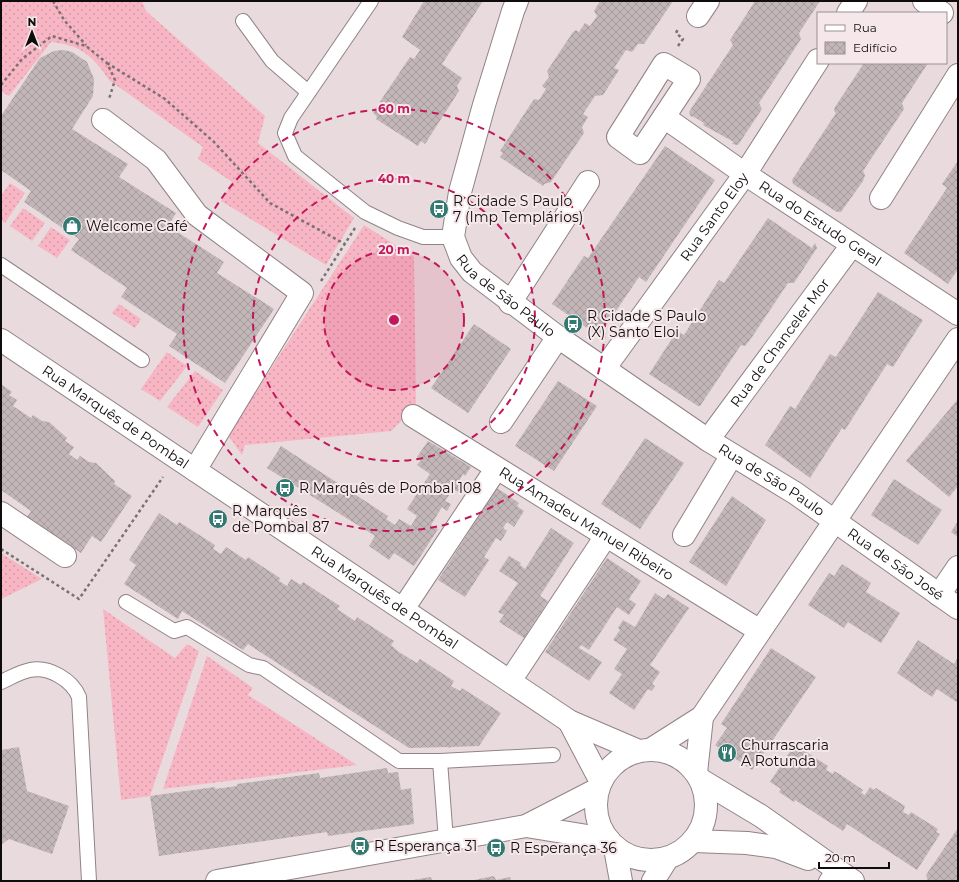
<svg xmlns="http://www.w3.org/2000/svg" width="959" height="882" font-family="Montserrat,sans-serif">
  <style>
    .grass { fill: url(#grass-dots) }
    .building { fill: url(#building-cross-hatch) }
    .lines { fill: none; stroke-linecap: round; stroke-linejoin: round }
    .service-casing { stroke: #908386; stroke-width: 16 }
    .minor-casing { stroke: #908386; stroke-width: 24 }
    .tertiary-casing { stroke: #908386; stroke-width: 24 }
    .path { stroke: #797172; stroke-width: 2.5; stroke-dasharray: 3 3; stroke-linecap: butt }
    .service { stroke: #fff; stroke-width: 14 }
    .minor { stroke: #fff; stroke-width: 22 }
    .tertiary { stroke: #fff; stroke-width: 22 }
    .ring { fill: none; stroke: #c2185b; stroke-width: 2; stroke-dasharray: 7 5 }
    .labels { text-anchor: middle; stroke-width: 4; stroke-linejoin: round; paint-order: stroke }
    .poi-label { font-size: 14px; fill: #100c0d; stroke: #f6e8ea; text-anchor: start }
    .street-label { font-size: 14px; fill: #100c0d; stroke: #f6e8ea }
    .centre { fill: #c2185b; stroke: #f6e8ea; stroke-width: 2 }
    .ring-label { font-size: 12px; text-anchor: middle; font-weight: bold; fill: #c2185b; stroke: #f6e8ea; stroke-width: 4; stroke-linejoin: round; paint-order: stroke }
  </style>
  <defs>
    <pattern id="grass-dots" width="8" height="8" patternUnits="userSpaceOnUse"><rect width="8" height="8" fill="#f8b5c3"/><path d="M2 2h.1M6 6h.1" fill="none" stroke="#d49aa6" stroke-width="1.8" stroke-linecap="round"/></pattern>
    <pattern id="building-cross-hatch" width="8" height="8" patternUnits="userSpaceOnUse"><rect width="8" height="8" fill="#c3b6b8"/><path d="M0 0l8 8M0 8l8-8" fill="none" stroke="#a69b9d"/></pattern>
  </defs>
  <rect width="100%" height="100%" fill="#e9dbdd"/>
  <g class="grass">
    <path d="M1,1H142L146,11L265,116L258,143L354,218L326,265L221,201L232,182L198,159L203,147L109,80C93,56 81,45 51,42L9,96L1,91Z"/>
    <path d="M10,183L25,193L5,223L1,220V196Z"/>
    <path d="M23,208L45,223L32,241L10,226Z"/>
    <path d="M364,225L414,257L416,407L391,431L245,445L242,455L228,435Z"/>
    <path d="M51,227L70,240L57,258L38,246Z"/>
    <path d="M119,304L141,319L135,328L112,313Z"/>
    <path d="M167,352L187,366L160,401L141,389Z"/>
    <path d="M195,371L223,390L198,427L167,407Z"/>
    <path d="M1,553L42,579L1,599Z"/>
    <path d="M103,609L175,658L187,644L199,651L150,796L121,800Z"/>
    <path d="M207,656L253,688L248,695L357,765L163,789Z"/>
  </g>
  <g class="building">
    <path d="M424,1H483L442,64L462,78L457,86L459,91L425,144L421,141L418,146L376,119L377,117L373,112L410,57L414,59L420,50L402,37Z"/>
    <path d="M600,1H673L644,44H638L632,52L626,50L614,68L619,70L603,95L595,96L583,114L588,117L582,127L584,133L551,182L544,184L543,186L500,157L503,153L500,151L534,99L539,100L546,89L542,86L549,77L547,71L573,32L576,30L579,32L585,23L590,26L597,16L594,11Z"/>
    <path d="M755,1H820L799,33L801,39L759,103L762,109L738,145L732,144L734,142L703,125L704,123L692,116L691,117L689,112L733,45L730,40Z"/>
    <path d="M63,50L72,52L87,62L94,79L93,96L72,129L128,164L119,177L176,213L168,226L224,262L217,273L274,309L225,383L169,346L177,334L121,297L127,288L71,250L79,239L24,202L31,191L1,170V116L40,58L54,51Z"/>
    <path d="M864,63H928L902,103L904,109L863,171L865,175L863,181L841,212H837L793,184L792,180L836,113L834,111L835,107Z"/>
    <path d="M665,146L715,180L646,282L639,277L599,336L552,304L584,256L588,258Z"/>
    <path d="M958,161V269L948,284L904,253L947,188L942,184Z"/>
    <path d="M768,218L812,248L815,243L817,248L794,283H788L750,340L745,346L741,345L700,406H698L649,374L677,331L684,335L719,280L724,283Z"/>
    <path d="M878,292L923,320L893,367L887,364L845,430L842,428L810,478L765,445L790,406L795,409L830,354L836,357Z"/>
    <path d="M474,324L511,349L468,413L431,388Z"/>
    <path d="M558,381L597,406L554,471L515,446Z"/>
    <path d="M1,384L12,392L9,395L17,400L13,406L31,418L33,415L42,421L49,422L67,438L65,441L74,447L69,454L77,460L80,456L89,462L96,463L115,481L114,484L132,496L101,542L92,536L81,553L27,517L31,511L1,490Z"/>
    <path d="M958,399V486L949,497L906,461Z"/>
    <path d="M645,438L684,463L640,529L601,504Z"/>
    <path d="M428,441L471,467L465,476L463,474L458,483L462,485L458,492L453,489L445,501L451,504L447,511L442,507L431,525L438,529L414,566L394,553L389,560L369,546L375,536L267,468L281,446L388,516L386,519L395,525L399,519L411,526L417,516L407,509L430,474L417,465L421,460L417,457Z"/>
    <path d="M894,479L942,510L918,545L871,515Z"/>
    <path d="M497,488L519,503L517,506L524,511L514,527L507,522L503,528L507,531L501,541L496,538L484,557L489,560L465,597L438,580Z"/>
    <path d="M732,496L766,520L726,586L689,562Z"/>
    <path d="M159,513L177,525L179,522L215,545L213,549L221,554L226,547L246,560L248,557L280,578L279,581L287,586L291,579L301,585L303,582L340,606L337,609L355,621L357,617L394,641L391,645L399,652L417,663L420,659L454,681L451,686L460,691L462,688L501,713L479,746L451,747L450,748L447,747L409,748L248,644L243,650L182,611L178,619L124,584L136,565L129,560Z"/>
    <path d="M958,521V537L951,532Z"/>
    <path d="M551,528L574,543L540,596L548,601L524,638L499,622L504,615L498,612L518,583L499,571L509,556L521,563L520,565L525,569Z"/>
    <path d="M607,558L641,581L629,599L636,604L629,615L617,607L589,650L581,645L579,648L602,662L589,681L545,652Z"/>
    <path d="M842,564L871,583L866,592L900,613L881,643L848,622L844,628L808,605L829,573L834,576Z"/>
    <path d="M655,593L664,599L668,594L689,608L650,665L660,672L652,684L655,686L652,691L648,689L634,710L609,693L622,674L614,669L627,649L613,640L620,630L618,628L623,620L635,627Z"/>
    <path d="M918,640L954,664L958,657V703L937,689L932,697L897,673Z"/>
    <path d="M771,648L816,677L752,770L715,745L727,728L721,724Z"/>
    <path d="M19,747L27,791L69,806L52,854L9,839L1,845V750Z"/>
    <path d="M793,747L799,750L800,748L828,766L826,770L833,774L834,771L841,775L863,790L861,793L865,795L870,787L874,790L876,788L905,806L903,812L909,815L911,812L938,829L936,832L940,834L917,870L847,824L843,831L795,800L794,802L779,792L781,789L770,782Z"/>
    <path d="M387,768L388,773L398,772L401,790L411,788L414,824L328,836L327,832L159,856L150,796L215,787V789L237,786V784L319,773L320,778Z"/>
    <path d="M958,828V881H928L926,875Z"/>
    <path d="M494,876L496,880L510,877L511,881H469Z"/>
    <path d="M431,877L432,881H413V880Z"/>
  </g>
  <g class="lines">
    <defs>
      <g id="service">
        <path d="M371,1L291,118L285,133L295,156L365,212L398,228L423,237H453"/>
        <path d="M243,21L272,61L308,92"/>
        <path d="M1,265L142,360"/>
        <path d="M126,602L174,631L187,627L249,665L263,668L399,761H440L553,755"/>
        <path d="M1,682C10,678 20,672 30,670C49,666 72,680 79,697L89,881"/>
        <path d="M440,761L446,840"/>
        <path d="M826,881L834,868"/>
      </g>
      <g id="minor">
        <path id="s1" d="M517,1L513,11L484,105L460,192L453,237L461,258L472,272L558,337L708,440L795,493L958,608"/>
        <path d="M924,1L942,13"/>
        <path d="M848,13L856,1"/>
        <path d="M698,16L708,1"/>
        <path d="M664,64L689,79L640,153L618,137Z"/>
        <path id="s2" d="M664,117L745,174L958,314"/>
        <path d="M103,120L156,160L197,215L302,293L195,470"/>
        <path d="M881,198L958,75"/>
        <path d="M510,303L588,182"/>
        <path id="s3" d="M604,369L745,174L818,60"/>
        <path id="s4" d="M413,416L760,631"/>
        <path d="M501,422L558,337"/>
        <path id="s5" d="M708,440L852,245"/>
        <path d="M1,513L65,556"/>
        <path d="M684,535L732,455"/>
        <path d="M939,595L958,567"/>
        <path d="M403,609L496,469"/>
        <path d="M510,681L606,536"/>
        <path d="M650,750L702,717L958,339"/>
        <path d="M696,773L702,717"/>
        <path d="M615,848L621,881"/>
        <path d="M653,881L667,859"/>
      </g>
      <g id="tertiary">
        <path id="s6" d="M1,340L569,721L639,751"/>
        <path d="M569,721L601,782"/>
        <circle cx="651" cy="805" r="55"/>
        <path d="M701,780L761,816L853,881"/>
        <path d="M526,826L606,839"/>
        <path d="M693,841L747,843L776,847L808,859"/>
        <path d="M217,881L526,826L598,789"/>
      </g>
    </defs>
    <use href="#service" class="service-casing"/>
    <use href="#minor" class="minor-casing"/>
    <use href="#tertiary" class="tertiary-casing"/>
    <g class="path">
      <path d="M53,1L64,20L86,45"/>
      <path d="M678,46L683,39L676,33L678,29"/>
      <path d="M107,63L165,99L214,142L270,203L345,244"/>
      <path d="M1,85L22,59L52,36L86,46L107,63L115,80L109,99"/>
      <path d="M321,281L355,228"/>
      <path d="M1,549L79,599L163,477"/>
    </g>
    <use href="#service" class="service"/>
    <use href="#minor" class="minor"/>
    <use href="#tertiary" class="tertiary"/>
  </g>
  <circle cx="394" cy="320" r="70" fill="#c2185b" fill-opacity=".12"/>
  <g class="ring">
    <circle cx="394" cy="320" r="70"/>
    <circle cx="394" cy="320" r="141"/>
    <circle cx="394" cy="320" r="211"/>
  </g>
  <defs>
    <symbol id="bus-disc" viewBox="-11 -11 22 22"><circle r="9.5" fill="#327971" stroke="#f6e8ea"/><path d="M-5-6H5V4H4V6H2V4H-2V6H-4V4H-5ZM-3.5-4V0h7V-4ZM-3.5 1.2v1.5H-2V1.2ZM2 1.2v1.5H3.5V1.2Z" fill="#fff"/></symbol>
    <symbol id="shop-disc" viewBox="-11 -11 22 22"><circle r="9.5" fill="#327971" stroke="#f6e8ea"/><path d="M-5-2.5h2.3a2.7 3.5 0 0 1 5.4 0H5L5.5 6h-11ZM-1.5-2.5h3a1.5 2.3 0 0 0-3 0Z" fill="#fff"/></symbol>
    <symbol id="restaurant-disc" viewBox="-11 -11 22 22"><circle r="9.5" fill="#327971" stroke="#f6e8ea"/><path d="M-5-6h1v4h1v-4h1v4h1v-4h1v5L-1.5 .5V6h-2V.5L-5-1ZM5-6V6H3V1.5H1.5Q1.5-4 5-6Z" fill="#fff"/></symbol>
  </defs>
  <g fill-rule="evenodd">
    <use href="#bus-disc" x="428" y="198" width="22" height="22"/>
    <use href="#shop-disc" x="61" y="215" width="22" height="22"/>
    <use href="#bus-disc" x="562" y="313" width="22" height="22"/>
    <use href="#bus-disc" x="274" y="477" width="22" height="22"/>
    <use href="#bus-disc" x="207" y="508" width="22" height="22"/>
    <use href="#restaurant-disc" x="716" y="742" width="22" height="22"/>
    <use href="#bus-disc" x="349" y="835" width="22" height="22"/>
    <use href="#bus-disc" x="485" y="837" width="22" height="22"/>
  </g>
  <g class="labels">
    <g class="poi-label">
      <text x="453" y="206">R Cidade S Paulo<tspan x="453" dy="16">7 (Imp Templários)</tspan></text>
      <text x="86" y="231">Welcome Café</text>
      <text x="587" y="321">R Cidade S Paulo<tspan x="587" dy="16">(X) Santo Eloi</tspan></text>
      <text x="299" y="493">R Marquês de Pombal 108</text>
      <text x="232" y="516">R Marquês<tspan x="232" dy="16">de Pombal 87</tspan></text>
      <text x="741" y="750">Churrascaria<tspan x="741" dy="16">A Rotunda</tspan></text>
      <text x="374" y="851">R Esperança 31</text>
      <text x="510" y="853">R Esperança 36</text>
    </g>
    <g class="street-label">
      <text dy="5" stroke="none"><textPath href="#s3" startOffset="188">Rua Santo Eloy</textPath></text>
      <text dy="5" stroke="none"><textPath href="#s2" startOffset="189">Rua do Estudo Geral</textPath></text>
      <text dy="5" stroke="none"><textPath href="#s1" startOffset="326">Rua de São Paulo</textPath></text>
      <text dy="5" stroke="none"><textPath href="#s5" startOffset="121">Rua de Chanceler Mor</textPath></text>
      <text dy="5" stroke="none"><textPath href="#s6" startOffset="138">Rua Marquês de Pombal</textPath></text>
      <text dy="5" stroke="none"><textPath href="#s1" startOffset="650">Rua de São Paulo</textPath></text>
      <text dy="5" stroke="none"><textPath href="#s4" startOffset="204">Rua Amadeu Manuel Ribeiro</textPath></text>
      <text dy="5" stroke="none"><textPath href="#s1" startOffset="800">Rua de São José</textPath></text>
      <text dy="5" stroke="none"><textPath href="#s6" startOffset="462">Rua Marquês de Pombal</textPath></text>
    </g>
  </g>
  <circle cx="394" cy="320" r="6" class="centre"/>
  <g class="ring-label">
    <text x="394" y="113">60 m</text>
    <text x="394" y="183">40 m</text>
    <text x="394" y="254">20 m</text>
  </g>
  <rect width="959" height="882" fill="none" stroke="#100c0d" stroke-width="4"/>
  <rect x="817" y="12" width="130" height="52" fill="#f6e8ea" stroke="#9a9092"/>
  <rect x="825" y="25" width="20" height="6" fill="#ffffff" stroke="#9a9092"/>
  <text x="853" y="32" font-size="12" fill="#100c0d">Rua</text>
  <rect x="825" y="42" width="20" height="12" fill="url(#building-cross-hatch)" stroke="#9a9092"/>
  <text x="853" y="52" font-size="12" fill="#100c0d">Edifício</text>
  <g transform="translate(32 32)" stroke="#f6e8ea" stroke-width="3" paint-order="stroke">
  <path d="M0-3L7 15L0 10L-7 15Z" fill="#100c0d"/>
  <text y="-6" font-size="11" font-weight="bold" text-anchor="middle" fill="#100c0d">N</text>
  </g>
  <path d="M819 862v6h70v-6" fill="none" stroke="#100c0d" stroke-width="2"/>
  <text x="825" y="862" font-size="12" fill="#100c0d" stroke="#f6e8ea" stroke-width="3" paint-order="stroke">20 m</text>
</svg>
